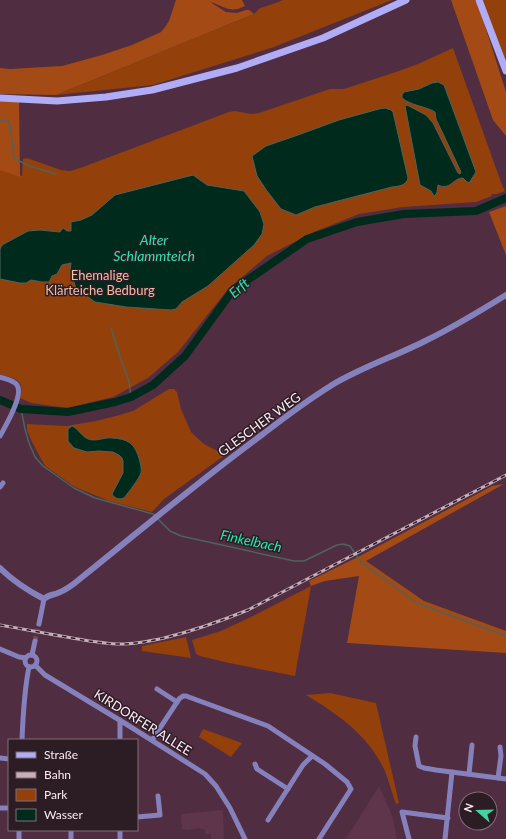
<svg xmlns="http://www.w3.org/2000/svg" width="506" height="839" font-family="Lato,sans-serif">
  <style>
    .built { fill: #5e354b }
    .green { fill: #93400b }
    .forest { fill: #a44a15 }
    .water { fill: #002a1c; stroke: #4c645d }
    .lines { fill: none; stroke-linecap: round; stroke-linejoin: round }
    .stream { stroke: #4c645d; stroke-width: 1.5 }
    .river { stroke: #002a1c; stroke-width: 8 }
    .minor-tunnel { stroke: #6a495c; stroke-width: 5; stroke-dasharray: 5 2.5; stroke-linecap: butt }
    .minor { stroke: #8581bc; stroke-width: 5 }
    .tertiary { stroke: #8581bc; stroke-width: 6 }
    .secondary { stroke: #b0acf6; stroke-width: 7 }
    .rail-casing { stroke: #c6aebb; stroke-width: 3 }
    .rail { stroke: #2c1c24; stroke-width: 1.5; stroke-dasharray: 4.5; stroke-linecap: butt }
    .labels { text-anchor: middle; stroke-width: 3; stroke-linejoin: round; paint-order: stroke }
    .park-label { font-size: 13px; fill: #efbda6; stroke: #2c1c24 }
    .street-label { font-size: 13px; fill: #fdeaf4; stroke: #2c1c24 }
    .water-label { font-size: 14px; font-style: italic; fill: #28e7ad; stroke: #2c1c24 }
  </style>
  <rect width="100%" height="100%" fill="#502d41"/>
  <g class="built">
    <path d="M379,786L389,808L393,819L397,839H346Z"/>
    <path d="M223,810L224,839H211V834H205V830L198,828L189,830L182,829L181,814Z"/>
  </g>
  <g class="green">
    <path d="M283,0H392L274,47L153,85L56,95L254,14L260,8L273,4Z"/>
    <path d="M482,0H506V64Z"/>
    <path d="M453,48L502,185L505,191L497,194H491L492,196L476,202L403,207L359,214L314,232L267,256L228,289L178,352L148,378L113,397L67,408L31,403L20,398C25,379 15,379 0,374V168L22,176L23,159L27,158L61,170L70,171L83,167L229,112L235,111L251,114L259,113L330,89H344L399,71L418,64Z"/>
    <path d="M169,389H174L177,392L181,409L191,432L204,444L225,455L164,499L152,512L109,501L75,487L45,466L32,442L27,430V424L66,426L96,421L116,416L133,411Z"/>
    <path d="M311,586L295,676L229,663L200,656L196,654L192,640L221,631L255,615Z"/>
    <path d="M186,637L191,658L142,651V646Z"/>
    <path d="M330,693L376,703L399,803L396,804C392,793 389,782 385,771C368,735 339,715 306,695Z"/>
    <path d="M203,729L242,743L231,757L199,737Z"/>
  </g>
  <g class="forest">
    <path d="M176,0H242L245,6C230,14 224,6 210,2L226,12L237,13L246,10H249L254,14L56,95L0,94V68L10,69L62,66L102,55L132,45L161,32L165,27L169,21Z"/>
    <path d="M451,0H475L479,7L506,92V136L493,120Z"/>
    <path d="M0,98L19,99L20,177L0,170Z"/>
    <path d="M506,206V255L489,212Z"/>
    <path d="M504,484L366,561L424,601L506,631V653L347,643L359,576L325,581L311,586L309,581L358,557L492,486Z"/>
  </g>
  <g class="water">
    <path d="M438,82L444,85L476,172L469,183L466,181L463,178C453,178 450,191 438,185C437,189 438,194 434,196L431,191L420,185L405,106L407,105L426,115L433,123L458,173L460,174L461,172L436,119L435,112C425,106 412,106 402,98V95L404,92L419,89L432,83Z"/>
    <path d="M385,108L391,110L393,112L408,178C406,186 399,186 392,187L315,207L296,215L281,209L267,191L257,176L252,156L266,146L298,135L339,120L379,109Z"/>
    <path d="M193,175L207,185L244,191L260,212L264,224L262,234L254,245L208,286L182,302L176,309L171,310L126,307L95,302L76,288L70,271L71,263L62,265L57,274L52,276L49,282H42L31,280L26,283H20L0,279V249L2,245L28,231L40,230L60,232L63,228L67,231H71V222L81,220L92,215L115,195Z"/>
    <path d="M72,426C78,428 81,436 88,439C96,442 104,437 112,438C128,439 134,443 139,458C140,462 142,469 141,473C139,479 128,493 124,498C119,500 114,498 112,494L123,473V461L122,458L119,455L113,452L99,451L87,452L74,448L68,441V429Z"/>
  </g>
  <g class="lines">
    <g class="stream">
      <path d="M0,121L7,120L10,125L14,158L29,166L56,174"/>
      <path d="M111,328L122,363L126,373L129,382L131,397"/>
      <path d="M21,409L25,429L29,443L35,457L43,466L74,488L95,498L153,514L155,515"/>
      <path d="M157,518L170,531L181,536L294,561H304L337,545L343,544L350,546L361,562L417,603L506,636"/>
    </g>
    <path class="river" d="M0,400L21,409L68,412L115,402L131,397L153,385L185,356L233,290L307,239L357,222L404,214L476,211L506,198"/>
    <path class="minor-tunnel" d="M35,641L39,624"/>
    <g class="minor">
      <path d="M0,377C5,379 14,380 17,385C24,395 5,427 0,436"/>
      <path d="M0,487L3,483"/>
      <path d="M39,624L44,599"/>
      <path d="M0,649L19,657L26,658"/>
      <path d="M32,655L35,641"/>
      <circle cx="31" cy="661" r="6"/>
      <path d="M35,665L45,675L126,724L205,774L216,786L230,808L245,839"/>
      <path d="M157,689L177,702"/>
      <path d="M120,720V740"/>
      <path d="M416,737L415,746L419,766L424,768L436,770L506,779"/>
      <path d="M22,740C23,715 24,691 29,667"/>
      <path d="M152,740L179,699L183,696H186L268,726L325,764L347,782L351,789L319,839"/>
      <path d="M0,758L9,759"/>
      <path d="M255,764L257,769L288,789"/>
      <path d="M469,774L472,745"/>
      <path d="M498,778L501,756L500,747"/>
      <path d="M0,808H9"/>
      <path d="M137,817L160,815L158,796"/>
      <path d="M268,820L303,765L312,756"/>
      <path d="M120,830V839"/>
      <path d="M19,839V830"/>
      <path d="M71,839V830"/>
      <path d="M409,839L402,812L448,818"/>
      <path d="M445,839L452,772"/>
    </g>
    <path class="tertiary" d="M0,568C14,582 27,590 44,599C48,595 53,595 58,593C66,590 74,584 81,578C141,530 200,480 263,434C285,417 308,400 332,385C362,367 396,356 427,340C454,327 480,311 506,295"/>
    <g class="secondary">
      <path d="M479,0L506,71"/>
      <path d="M0,98L57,101L106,97L152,90L237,68L323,38L406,0"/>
    </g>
    <defs>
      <path id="rail" d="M0,625C24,629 48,634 72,638C89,641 105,644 121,644C136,644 150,641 164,638C193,631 221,621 248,610L506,475"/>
    </defs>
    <use href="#rail" class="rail-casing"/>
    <use href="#rail" class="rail"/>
  </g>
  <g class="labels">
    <g class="park-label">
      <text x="100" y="280">Ehemalige<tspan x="100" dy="15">Klärteiche Bedburg</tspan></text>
    </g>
    <g class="street-label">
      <text transform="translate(259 424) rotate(-36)" y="5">GLESCHER WEG</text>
      <text transform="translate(143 722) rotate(32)" y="5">KIRDORFER ALLEE</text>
    </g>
    <g class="water-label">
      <text x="154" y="245">Alter<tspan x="154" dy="16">Schlammteich</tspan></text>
      <text transform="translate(239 288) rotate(-41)" y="5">Erft</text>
      <text transform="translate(251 541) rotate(12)" y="5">Finkelbach</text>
    </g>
  </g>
  <rect x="8" y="739" width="130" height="92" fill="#2c1c24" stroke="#806e77"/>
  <rect x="16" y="752" width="20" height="6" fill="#b0acf6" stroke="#806e77"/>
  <text x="44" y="759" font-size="12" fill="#fdeaf4">Straße</text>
  <rect x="16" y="772" width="20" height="6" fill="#c6aebb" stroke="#806e77"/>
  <text x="44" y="779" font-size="12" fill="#fdeaf4">Bahn</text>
  <rect x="16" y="789" width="20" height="12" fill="#93400b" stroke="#806e77"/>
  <text x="44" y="799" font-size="12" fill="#fdeaf4">Park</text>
  <rect x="16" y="809" width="20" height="12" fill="#002a1c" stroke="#806e77"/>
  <text x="44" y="819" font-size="12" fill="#fdeaf4">Wasser</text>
  <g transform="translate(478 811) rotate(290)"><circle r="19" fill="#2c1c24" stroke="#806e77"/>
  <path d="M0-3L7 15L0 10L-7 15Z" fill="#3fd4a2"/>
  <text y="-6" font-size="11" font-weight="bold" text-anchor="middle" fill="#fdeaf4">N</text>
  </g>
</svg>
